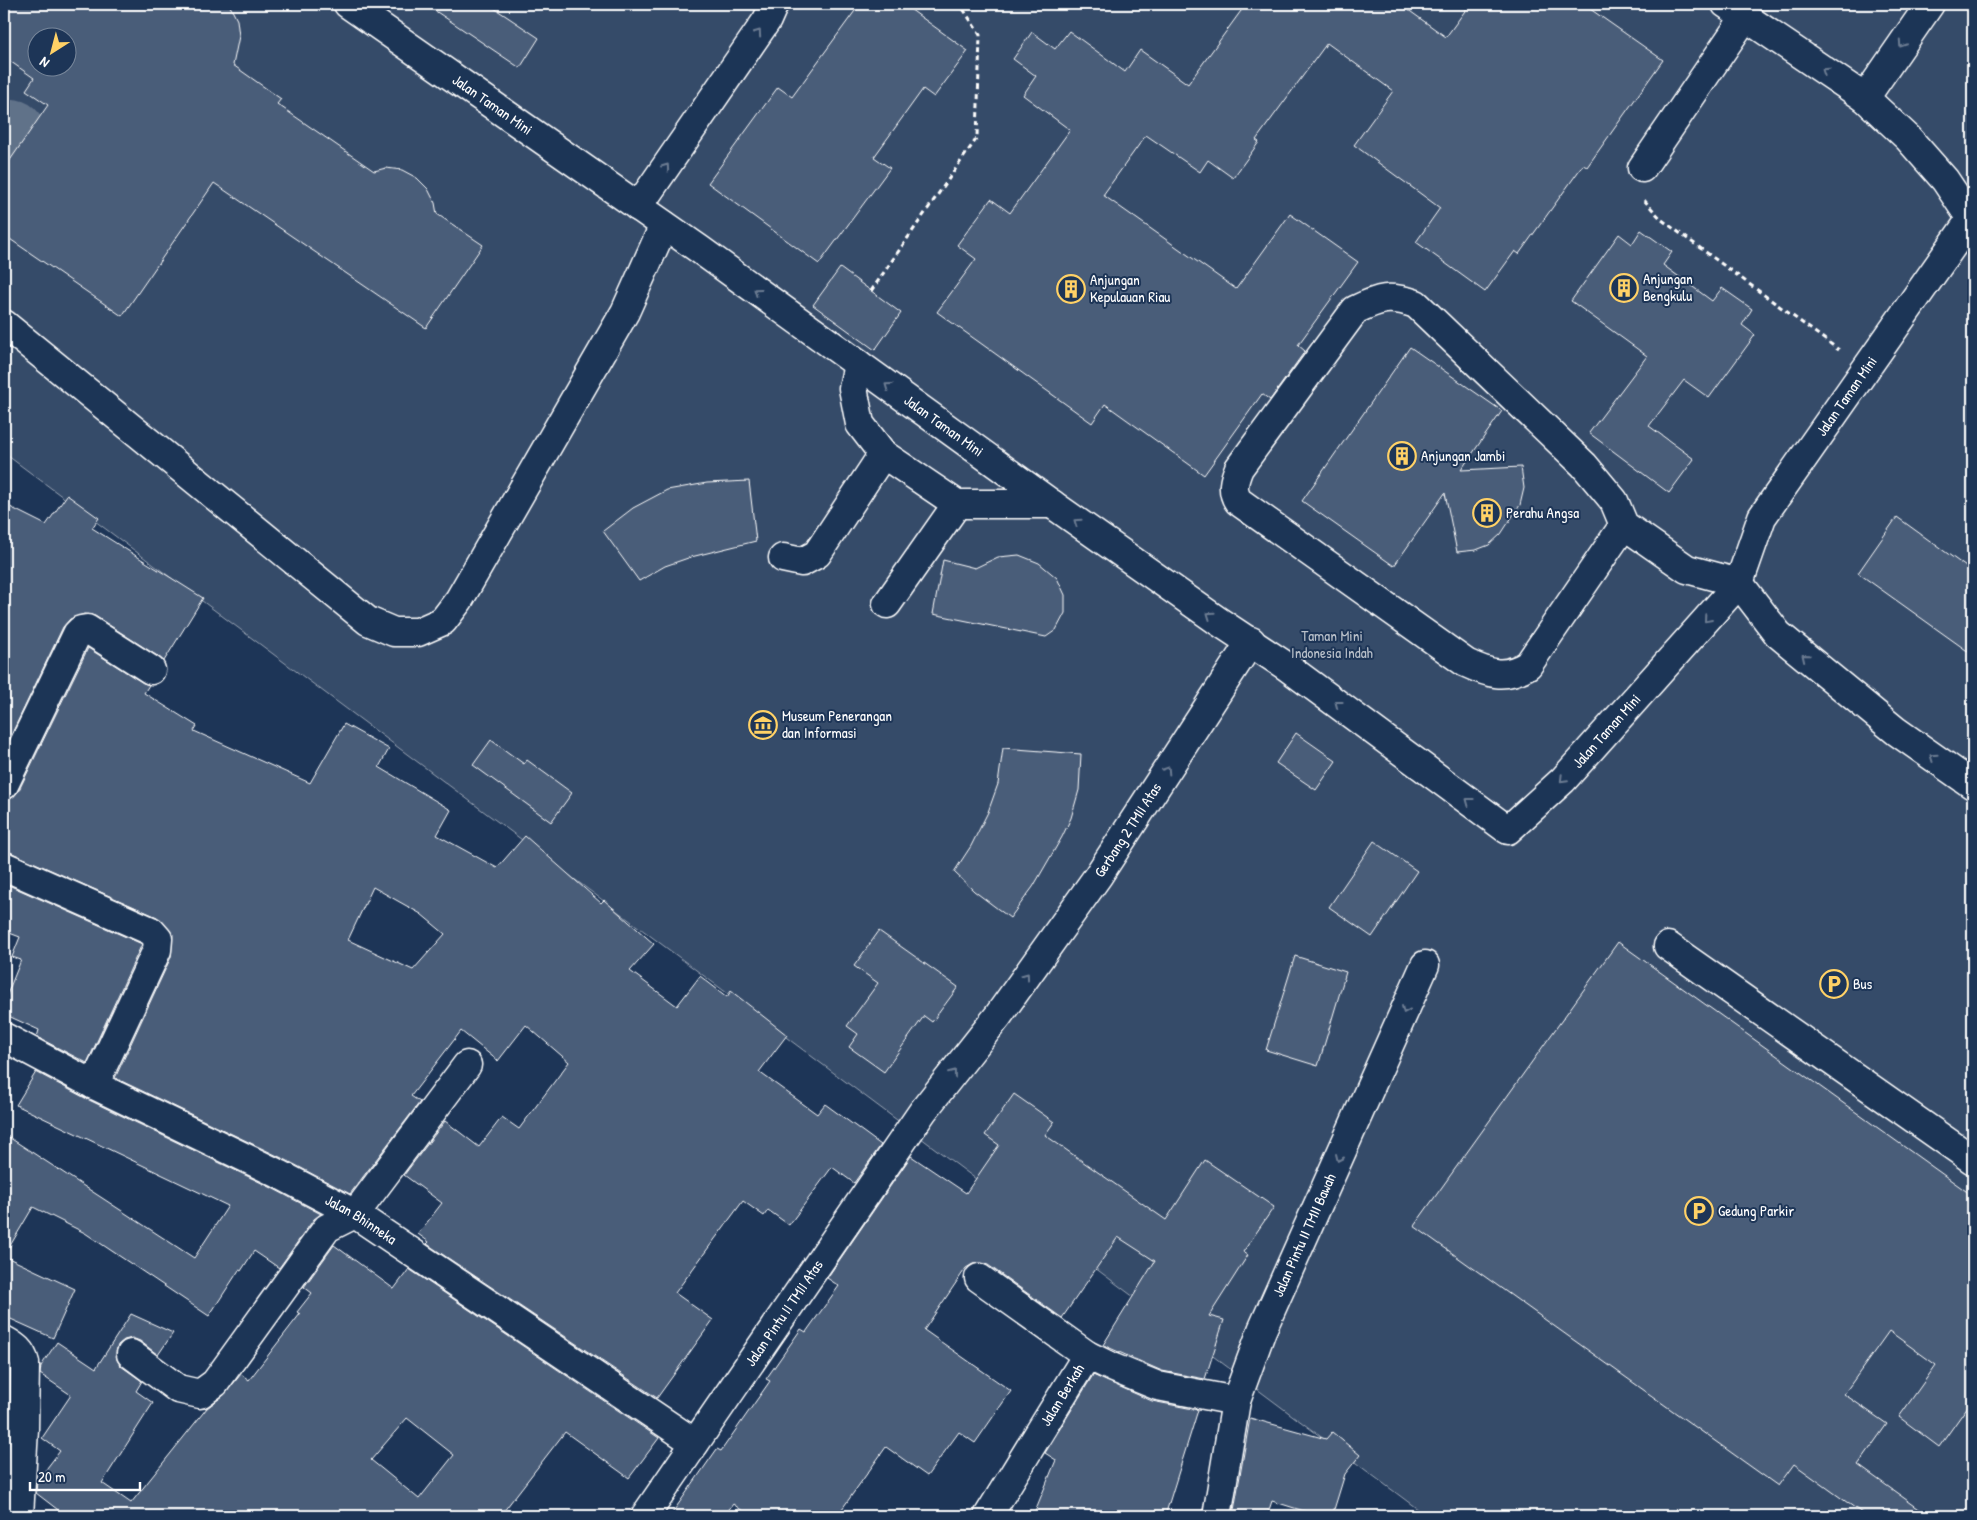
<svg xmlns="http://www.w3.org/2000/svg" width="1977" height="1520" font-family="'Patrick Hand',sans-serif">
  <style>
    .green { fill: #364b69; stroke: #9aa5b4; fill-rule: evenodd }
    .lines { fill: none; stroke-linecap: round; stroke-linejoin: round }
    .river { stroke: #617289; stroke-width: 66 }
    .building { fill: #4a5d79; stroke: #fff; fill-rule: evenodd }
    .minor-casing { stroke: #fff; stroke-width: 31 }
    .path { stroke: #fff; stroke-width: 3; stroke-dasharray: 5 4; stroke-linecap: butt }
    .minor { stroke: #1d3557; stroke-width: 28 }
    .oneway { stroke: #6c7c92 }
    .labels { text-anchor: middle; stroke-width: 4; stroke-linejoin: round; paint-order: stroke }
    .street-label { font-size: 15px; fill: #fff; stroke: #1d3557 }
    .poi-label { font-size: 15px; fill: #fff; stroke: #1d3557; text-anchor: start }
    .park-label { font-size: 15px; fill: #b9c0ca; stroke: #1d3557 }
  </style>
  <rect width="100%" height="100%" fill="#1d3557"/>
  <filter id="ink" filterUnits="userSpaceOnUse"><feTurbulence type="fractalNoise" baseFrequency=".02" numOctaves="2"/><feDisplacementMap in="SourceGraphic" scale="10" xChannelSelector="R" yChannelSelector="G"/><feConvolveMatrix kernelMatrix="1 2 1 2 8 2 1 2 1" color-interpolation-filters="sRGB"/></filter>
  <g filter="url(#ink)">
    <path class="green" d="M4,4H1973V1516H1427L4,453ZM38,38H68V68H38Z"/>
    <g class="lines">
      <path class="river" d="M4,145L12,132"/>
    </g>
    <g class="building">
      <path d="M4,4H229L237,20L239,36L233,65L281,99L277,104L374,171L386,168L402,170L417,178L428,189L435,203L437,214L483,245L426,328L214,183L122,316L4,235V169L48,105L26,90L34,78L4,57ZM38,38H68V68H38Z"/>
      <path d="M425,4H488L539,38L520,68Z"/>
      <path d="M860,4H903L968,51L934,97L923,89L874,157L890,168L819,264L708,183L778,87L792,97Z"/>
      <path d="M1246,4H1400L1446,37L1470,4H1583L1663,60L1587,167L1583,165L1519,254L1515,251L1485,292L1416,242L1440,208L1354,145L1393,91L1327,43L1256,140L1259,142L1233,178L1208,160L1200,172L1146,135L1103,195L1236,289L1290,214L1358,262L1298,345L1305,351L1270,400L1262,394L1204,475L1105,404L1092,423L937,312L976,259L957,245L991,199L1010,213L1070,130L1023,95L1036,76L1013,59L1032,32L1055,49L1069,31L1125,72L1140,50L1188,84Z"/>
      <path d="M1641,230L1672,252L1663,265L1712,301L1722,288L1752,309L1742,325L1755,335L1709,398L1684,380L1649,426L1694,459L1669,493L1589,433L1647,356L1571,301L1619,234L1632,244Z"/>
      <path d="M840,268L901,313L875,350L813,305Z"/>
      <path d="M1410,347L1502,411L1461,470L1521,467L1524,488L1520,505L1501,534L1489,545L1476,550L1457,552L1445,493L1394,566L1302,501Z"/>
      <path d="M749,481L756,541L691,557L665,566L639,581L603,531L633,508L667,490L707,483Z"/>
      <path d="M67,495L99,518L92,528L203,598L164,661L159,657L95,616L84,614L70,619L63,627L4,750V504L46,525Z"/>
      <path d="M1897,517L1973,572V655L1858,573Z"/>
      <path d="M1019,555L1039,563L1057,578L1065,595V613L1056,630L1046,637L933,614L943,560L975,568L998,557Z"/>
      <path d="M88,648L143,683L149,685L144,693L197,726L194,731L310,783L344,724L389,749L379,767L451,810L437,835L497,868L525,836L601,903L604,900L654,944L630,971L677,1006L700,976L727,997L731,991L787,1035L759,1072L817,1114L825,1104L881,1145L854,1183L832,1167L789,1225L768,1210L764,1216L743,1201L675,1293L713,1320L657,1398L427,1244L429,1242L418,1234L442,1203L404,1175L445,1121L479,1147L502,1117L519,1129L569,1062L526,1025L498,1061L461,1031L411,1096L420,1102L350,1194L286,1160L115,1078L171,957L173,934L157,917L10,852L4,851V800L12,798L18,792ZM373,887L421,914L445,934L413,970L348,940Z"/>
      <path d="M1296,733L1336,761L1316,790L1276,763Z"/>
      <path d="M491,740L524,764L527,760L572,793L551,822L473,765Z"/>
      <path d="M1003,748L1081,754L1079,790L1071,818L1062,837L1033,887L1010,918L974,891L954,872L971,846L988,812L998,784Z"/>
      <path d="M1374,841L1417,871L1372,937L1329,907Z"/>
      <path d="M4,883L142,944L87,1063L37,1037L39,1030L4,1014V1002L21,960L12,957L20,937L4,931Z"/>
      <path d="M879,931L958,987L932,1022L924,1016L884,1072L849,1047L858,1034L847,1026L878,983L854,966Z"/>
      <path d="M1618,942L1973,1196V1399L1939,1447L1899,1417L1936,1365L1889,1331L1844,1394L1887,1424L1858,1465L1929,1516H1866L1794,1464L1778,1486L1414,1226Z"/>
      <path d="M1295,956L1346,972L1318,1066L1266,1050Z"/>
      <path d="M36,1072L87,1099L272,1188L321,1214L314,1219L279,1268L254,1251L241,1271L239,1270L209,1316L85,1233L33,1207L4,1256V1134L194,1258L228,1206L16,1105Z"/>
      <path d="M1014,1094L1054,1122L1045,1135L1166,1220L1205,1160L1274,1207L1243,1252L1248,1255L1209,1316L1224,1320L1205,1379L1162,1371L1103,1345L1155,1261L1118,1237L1062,1318L988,1265L981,1263L973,1264L966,1268L924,1330L1011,1391L975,1443L959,1432L927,1476L886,1447L837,1516H750L733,1504L724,1516H670L717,1449L721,1451L770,1381L766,1379L801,1329L806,1332L839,1286L827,1278L911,1156L966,1193L999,1145L985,1135Z"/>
      <path d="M334,1245L394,1289L409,1269L659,1438L629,1478L565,1432L500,1516H66L36,1493L37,1481L60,1451L42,1438L71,1395L40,1374L41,1366L57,1342L96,1368L131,1314L173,1333L158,1355L140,1341L132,1338L124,1340L118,1345L116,1352L117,1360L121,1366L142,1381L136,1391L153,1403L102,1483L131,1503L207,1408L224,1395L241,1374L249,1380L300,1314L297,1312L312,1293L304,1287ZM407,1418L454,1455L419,1499L371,1460Z"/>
      <path d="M4,1256L75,1289L53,1338L4,1316Z"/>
      <path d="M1093,1375L1152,1401L1198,1410L1165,1516H1033L1056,1460L1045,1453Z"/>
      <path d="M1250,1418L1326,1439L1332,1432L1360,1455L1345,1474L1332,1516H1320L1272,1501L1267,1516H1233Z"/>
    </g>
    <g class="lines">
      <defs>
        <g id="minor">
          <path id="s1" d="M348,4L699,249L1052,504L1218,621L1286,666L1508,830L1563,780L1739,583L1762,517L1971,219L1945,180L1908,138L1865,98L1726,4"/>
          <path d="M1865,98L1930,4"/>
          <path d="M1642,168L1745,17"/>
          <path d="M638,207L767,20L774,4"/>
          <path d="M4,324L368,621L394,632H418L443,621L459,600L625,312L664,225"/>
          <path d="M858,364L853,388L860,424L883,454L957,504H1052"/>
          <path d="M1624,525L1528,665C1504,679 1490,674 1466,663L1238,501C1231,490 1234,480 1239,468L1355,310C1380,298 1389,295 1416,304L1584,465L1614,501L1624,525L1687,569L1739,583"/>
          <path d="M783,558L802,562L817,554L883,454"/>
          <path d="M1739,583L1778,634L1896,731L1973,785"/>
          <path d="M887,604L957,504"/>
          <path d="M4,785L77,634L81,630L87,629L151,670"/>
          <path d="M4,866L151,931L158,939L157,950L94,1085"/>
          <path d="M1668,946L1973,1160"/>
          <path id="s2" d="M4,1037L94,1085L279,1174L355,1214L695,1443"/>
          <path d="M979,1278L1087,1355"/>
          <path d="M4,1340C15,1346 22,1351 25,1363L24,1429L19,1516"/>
          <path d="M131,1354L178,1389L200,1394L215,1383L327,1228L355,1214L467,1065"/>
          <path id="s3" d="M645,1516L923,1111L998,1016L1098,876L1251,641"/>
          <path id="s4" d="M988,1516L1087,1355L1114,1368L1158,1386L1236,1401"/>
          <path id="s5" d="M1217,1516L1236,1401L1262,1330L1425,965"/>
        </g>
      </defs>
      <use href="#minor" class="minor-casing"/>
      <g class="path">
        <path d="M1644,200L1662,220L1839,350"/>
        <path d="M871,291L977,138L980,35L960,4"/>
      </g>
      <use href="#minor" class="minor"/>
    </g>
    <defs><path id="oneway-chevron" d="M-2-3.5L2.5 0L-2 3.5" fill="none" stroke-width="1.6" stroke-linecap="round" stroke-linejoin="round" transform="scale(1.25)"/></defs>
    <g class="oneway">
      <use href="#oneway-chevron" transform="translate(758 33) rotate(-55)"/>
      <use href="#oneway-chevron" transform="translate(1902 44) rotate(124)"/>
      <use href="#oneway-chevron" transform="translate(1825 71) rotate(-146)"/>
      <use href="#oneway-chevron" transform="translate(666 167) rotate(-55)"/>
      <use href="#oneway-chevron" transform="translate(757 291) rotate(-144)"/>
      <use href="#oneway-chevron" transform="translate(888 386) rotate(-144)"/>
      <use href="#oneway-chevron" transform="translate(1077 522) rotate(-145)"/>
      <use href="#oneway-chevron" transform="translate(1210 615) rotate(-145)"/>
      <use href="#oneway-chevron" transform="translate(1707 619) rotate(131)"/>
      <use href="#oneway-chevron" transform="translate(1805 657) rotate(-141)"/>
      <use href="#oneway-chevron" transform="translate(1338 704) rotate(-143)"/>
      <use href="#oneway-chevron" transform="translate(1933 757) rotate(-145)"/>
      <use href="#oneway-chevron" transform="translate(1167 770) rotate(-57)"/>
      <use href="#oneway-chevron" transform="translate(1563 779) rotate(135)"/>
      <use href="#oneway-chevron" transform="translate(1469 801) rotate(-143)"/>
      <use href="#oneway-chevron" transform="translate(1026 976) rotate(-54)"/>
      <use href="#oneway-chevron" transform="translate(1405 1010) rotate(114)"/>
      <use href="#oneway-chevron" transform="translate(953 1073) rotate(-52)"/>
      <use href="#oneway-chevron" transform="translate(1339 1158) rotate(114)"/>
    </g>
  </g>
  <defs>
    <symbol id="building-ring" viewBox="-11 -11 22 22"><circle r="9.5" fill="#1d3557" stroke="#ffd166" stroke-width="1.5"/><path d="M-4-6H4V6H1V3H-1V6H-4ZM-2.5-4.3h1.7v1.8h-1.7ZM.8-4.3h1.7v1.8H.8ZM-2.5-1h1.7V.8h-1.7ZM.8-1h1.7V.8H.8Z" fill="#ffd166"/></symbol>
    <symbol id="museum-ring" viewBox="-11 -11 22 22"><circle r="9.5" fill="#1d3557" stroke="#ffd166" stroke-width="1.5"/><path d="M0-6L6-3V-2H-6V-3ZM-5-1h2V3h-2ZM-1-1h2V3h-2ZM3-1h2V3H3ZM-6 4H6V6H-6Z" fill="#ffd166"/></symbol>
    <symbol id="parking-ring" viewBox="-11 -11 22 22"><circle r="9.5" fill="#1d3557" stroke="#ffd166" stroke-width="1.5"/><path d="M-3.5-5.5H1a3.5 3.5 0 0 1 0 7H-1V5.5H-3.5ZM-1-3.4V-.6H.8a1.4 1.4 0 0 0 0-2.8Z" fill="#ffd166"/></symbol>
  </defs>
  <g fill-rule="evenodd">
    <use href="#building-ring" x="1608" y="272" width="32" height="32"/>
    <use href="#building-ring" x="1055" y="273" width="32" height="32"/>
    <use href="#building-ring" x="1386" y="440" width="32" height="32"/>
    <use href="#building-ring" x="1471" y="497" width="32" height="32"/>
    <use href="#museum-ring" x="747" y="709" width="32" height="32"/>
    <use href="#parking-ring" x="1818" y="968" width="32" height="32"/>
    <use href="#parking-ring" x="1683" y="1195" width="32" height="32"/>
  </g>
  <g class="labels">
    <g class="street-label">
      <text dy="5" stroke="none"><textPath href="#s1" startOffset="176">Jalan Taman Mini</textPath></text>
      <text dy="5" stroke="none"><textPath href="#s1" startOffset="1980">Jalan Taman Mini</textPath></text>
      <text dy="5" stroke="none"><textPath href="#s1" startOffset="730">Jalan Taman Mini</textPath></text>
      <text dy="5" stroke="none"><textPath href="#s1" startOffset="1564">Jalan Taman Mini</textPath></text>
      <text dy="5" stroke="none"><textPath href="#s3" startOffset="839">Gerbang 2 TMII Atas</textPath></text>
      <text dy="5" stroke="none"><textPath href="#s2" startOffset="401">Jalan Bhinneka</textPath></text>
      <text dy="5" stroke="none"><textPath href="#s5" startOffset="296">Jalan Pintu II TMII Bawah</textPath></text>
      <text dy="5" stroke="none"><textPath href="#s3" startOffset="246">Jalan Pintu II TMII Atas</textPath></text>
      <text dy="5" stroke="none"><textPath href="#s4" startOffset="142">Jalan Berkah</textPath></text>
    </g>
    <g class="poi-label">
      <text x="1643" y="284">Anjungan<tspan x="1643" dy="17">Bengkulu</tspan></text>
      <text x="1090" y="285">Anjungan<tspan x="1090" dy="17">Kepulauan Riau</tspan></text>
      <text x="1421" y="461">Anjungan Jambi</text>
      <text x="1506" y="518">Perahu Angsa</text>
      <text x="782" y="721">Museum Penerangan<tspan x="782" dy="17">dan Informasi</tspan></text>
      <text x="1853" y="989">Bus</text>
      <text x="1718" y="1216">Gedung Parkir</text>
    </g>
    <g class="park-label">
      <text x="1332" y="641">Taman Mini<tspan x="1332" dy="17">Indonesia Indah</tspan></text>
    </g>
  </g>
  <rect width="1977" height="1520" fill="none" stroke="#1d3557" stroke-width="20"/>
  <rect x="10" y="10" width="1957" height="1500" fill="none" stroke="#fff" stroke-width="2" filter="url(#ink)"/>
  <g transform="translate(52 52) rotate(216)"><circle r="24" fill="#1d3557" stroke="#77869a"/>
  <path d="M0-4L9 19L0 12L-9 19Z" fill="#ffd166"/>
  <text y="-8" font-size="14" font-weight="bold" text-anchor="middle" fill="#ffffff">N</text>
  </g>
  <path d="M30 1482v8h110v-8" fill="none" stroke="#ffffff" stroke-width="2.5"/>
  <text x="38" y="1482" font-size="15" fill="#ffffff" stroke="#1d3557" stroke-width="4" paint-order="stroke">20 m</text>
</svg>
